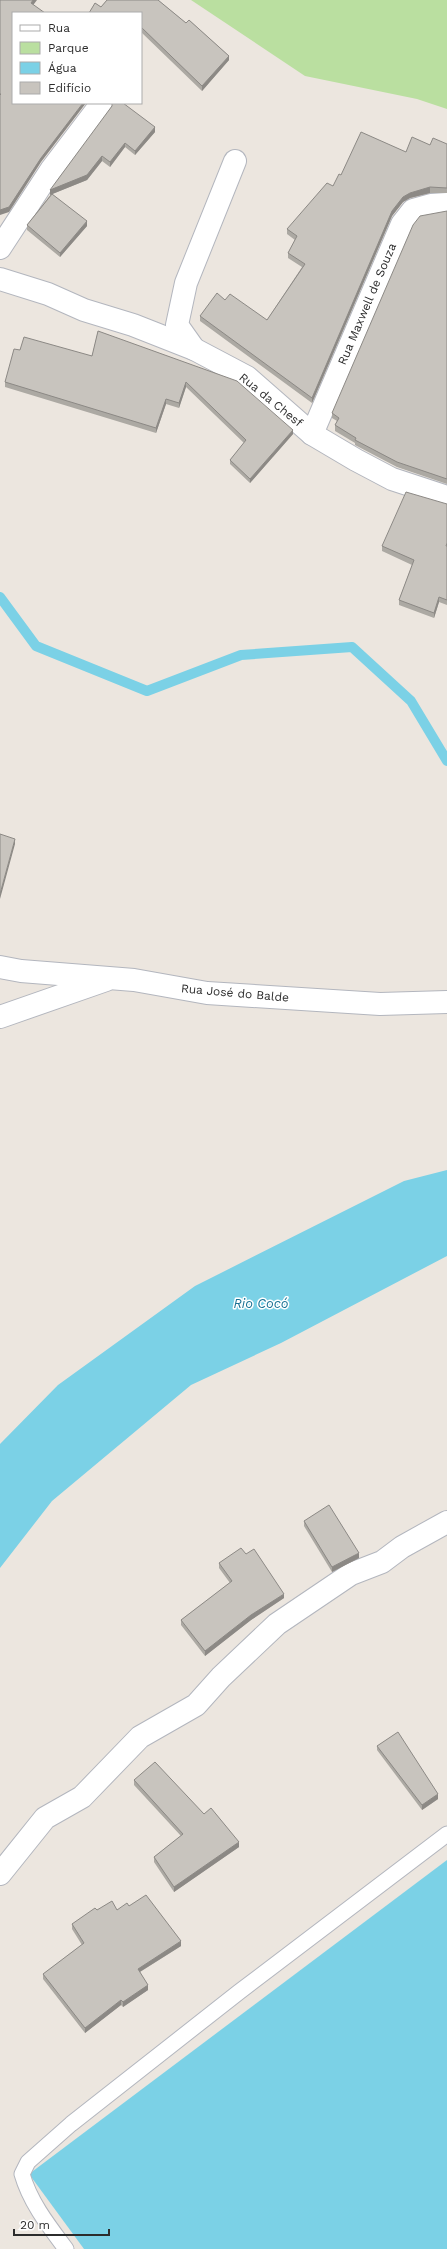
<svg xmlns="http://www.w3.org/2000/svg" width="447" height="2249" font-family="'Work Sans',sans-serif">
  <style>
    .green { fill: #badfa0 }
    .water { fill: #7bd1e6 }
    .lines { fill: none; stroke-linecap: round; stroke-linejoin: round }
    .stream { stroke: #7bd1e6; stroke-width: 10 }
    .service-casing { stroke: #b3b6be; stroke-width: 17 }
    .minor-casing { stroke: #b3b6be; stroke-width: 24 }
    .service { stroke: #fff; stroke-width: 15 }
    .minor { stroke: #fff; stroke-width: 22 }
    .wall { fill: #aca9a3 }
    .shaded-wall { fill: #8c8985 }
    .building { fill: #c8c4be; stroke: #8c8985 }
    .labels { text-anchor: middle; stroke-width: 3; stroke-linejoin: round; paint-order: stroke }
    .street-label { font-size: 12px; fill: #2c2c2c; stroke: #fff }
    .water-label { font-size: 13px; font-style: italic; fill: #187194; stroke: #fff }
  </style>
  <rect width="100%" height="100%" fill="#ece6df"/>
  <path class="green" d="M191,0H447V109L417,99L305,76Z"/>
  <g class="water">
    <path d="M447,1170V1256L281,1343L191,1385L52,1501L0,1568V1444L58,1385L195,1286L404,1181Z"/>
    <path d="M447,1860V2249H84L29,2174Z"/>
  </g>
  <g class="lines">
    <path class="stream" d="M0,597L36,646L147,691L241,655L352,647L411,701L447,761"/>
    <defs>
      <path id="service" d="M66,2249C48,2225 30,2202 22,2174L28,2162L71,2124L239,1992L447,1834"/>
      <g id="minor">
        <path d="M0,248L51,170L102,103"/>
        <path d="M0,279L48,294L84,310L133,325L194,349L247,377L312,434L356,460L392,479L447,497"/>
        <path d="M194,349L177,325L186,283L235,161"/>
        <path d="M312,434L402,224L413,210L431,205L447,204"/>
        <path d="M0,967L21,971L134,980L207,993L380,1004L447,1002"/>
        <path d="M0,1017L106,980"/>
        <path d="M0,1874L45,1818L82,1797L140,1737L196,1705L221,1677L277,1624L351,1574L382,1562L402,1547L447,1522"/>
      </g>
    </defs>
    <use href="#service" class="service-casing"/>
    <use href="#minor" class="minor-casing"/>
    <use href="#service" class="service"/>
    <use href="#minor" class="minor"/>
  </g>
  <g class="wall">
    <path d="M107,0H158L186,23L189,20L229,56V60L202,91L141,32V13H89L95,3L101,7Z"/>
    <path d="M112,106L155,132L135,155L125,147L110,167L102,161L87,180L52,194L87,226L60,257L27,230V225L51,194L50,195Z"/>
    <path d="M447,144V193H430L410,198L403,202L392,216L312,403L200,321V316L225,300L267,320L302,267L288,258V253L295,240L287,234V229L333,186L341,175L406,152L430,145Z"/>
    <path d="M447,211V484L397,467L355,445V443L335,431V425L337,421L332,418V413Z"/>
    <path d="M98,331L293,434L250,483L230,464V460L244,443L186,387L179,408L166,404L156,433L5,387V382L20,350L92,356Z"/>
    <path d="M447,504V605L439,602L434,618L399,605V600L412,565L382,551V546Z"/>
    <path d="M304,1521L359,1558L332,1572L304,1526Z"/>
    <path d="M219,1563L284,1598L251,1620L205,1656L181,1625V1620L230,1583L219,1568Z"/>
    <path d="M377,1746L438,1799L422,1810L377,1750Z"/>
    <path d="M134,1780L204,1814L239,1847L174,1892L154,1862V1857L181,1836L134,1785Z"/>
    <path d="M129,1906L181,1946L140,1972L148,1990L123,2007L121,2005L85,2033L43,1979V1974L82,1945L72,1929V1924L97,1910H117Z"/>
  </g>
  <g class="shaded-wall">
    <path d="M33,0H37L31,8V3Z"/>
    <path d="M229,56V60L202,91V86Z"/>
    <path d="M83,103H86L41,162L9,212L0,215V210Z"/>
    <path d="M155,127V132L135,155V151Z"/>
    <path d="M125,143V147L110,167V162Z"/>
    <path d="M102,156V161L87,180L50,195V190Z"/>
    <path d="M430,187V193L410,198L403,202L392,216L312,403V398L392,211L403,197L410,193Z"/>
    <path d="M87,221V226L60,257V253Z"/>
    <path d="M186,382V387L179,408V403Z"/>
    <path d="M166,399V404L156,433V428Z"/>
    <path d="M293,430V434L250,483V479Z"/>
    <path d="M439,597V602L434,618V613Z"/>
    <path d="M15,839V844L0,899V894Z"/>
    <path d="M359,1553V1558L332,1572V1567Z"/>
    <path d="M284,1594V1598L251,1620L205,1656V1651L251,1615Z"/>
    <path d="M438,1794V1799L422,1810V1805Z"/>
    <path d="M239,1842V1847L174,1892V1887Z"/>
    <path d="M181,1941V1946L138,1973V1969Z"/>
    <path d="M148,1985V1990L123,2007V2002Z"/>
    <path d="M121,2000V2005L85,2033V2028Z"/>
  </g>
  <g class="building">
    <path d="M0,0H33L31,3L45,13H13V103H83L41,158L9,207L0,210V95L1,94H0Z"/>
    <path d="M107,0H158L186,23L189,20L229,56L202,86L141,27V13H89L95,3L101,7Z"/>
    <path d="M112,103H123L155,127L135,151L125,143L110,162L102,156L87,175L50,190L112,106Z"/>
    <path d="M361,132L406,152L412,137L430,145L433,138L447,144V188L430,187L410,193L403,197L392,211L312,398L200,316L217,293L225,300L230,294L267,320L305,264L288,253L297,236L287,229L327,183L333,186L339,174L341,175Z"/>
    <path d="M52,194L87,221L60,253L27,225Z"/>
    <path d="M447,211V479L397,462L355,440L356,438L335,425L339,418L332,413L413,225L420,216Z"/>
    <path d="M98,331L237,381L293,430L250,479L230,460L246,440L186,382L179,403L166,399L156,428L5,382L14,349L20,350L24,337L92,356Z"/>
    <path d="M406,492L447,504V543L446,546H447V600L439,597L434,613L399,600L414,560L382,546Z"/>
    <path d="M0,834L15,839L0,894Z"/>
    <path d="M329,1505L359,1553L332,1567L304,1521Z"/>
    <path d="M241,1548L246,1554L254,1549L284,1594L251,1615L205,1651L181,1620L232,1581L219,1563Z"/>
    <path d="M398,1732L438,1794L422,1805L377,1746Z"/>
    <path d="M155,1762L204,1814L211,1808L239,1842L174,1887L154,1857L183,1834L134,1780Z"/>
    <path d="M146,1895L181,1941L138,1969L148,1985L123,2002L121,2000L85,2028L43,1974L84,1943L72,1924L95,1908L97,1910L112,1901L117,1910L127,1903L129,1906Z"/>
  </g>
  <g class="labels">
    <g class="street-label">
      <text transform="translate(367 304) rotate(-67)" y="4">Rua Maxwell de Souza</text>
      <text transform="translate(271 400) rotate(39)" y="4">Rua da Chesf</text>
      <text transform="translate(235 993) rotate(5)" y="4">Rua José do Balde</text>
    </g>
    <g class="water-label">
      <text x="261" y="1308">Rio Cocó</text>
    </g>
  </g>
  <rect x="12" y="12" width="130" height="92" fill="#ffffff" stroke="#ababab"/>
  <rect x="20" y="25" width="20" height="6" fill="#ffffff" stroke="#ababab"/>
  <text x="48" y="32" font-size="12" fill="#2c2c2c">Rua</text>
  <rect x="20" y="42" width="20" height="12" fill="#badfa0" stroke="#ababab"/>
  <text x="48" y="52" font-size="12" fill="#2c2c2c">Parque</text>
  <rect x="20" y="62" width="20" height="12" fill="#7bd1e6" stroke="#ababab"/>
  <text x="48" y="72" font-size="12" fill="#2c2c2c">Água</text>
  <rect x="20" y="82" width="20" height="12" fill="#c8c4be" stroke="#ababab"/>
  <text x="48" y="92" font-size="12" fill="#2c2c2c">Edifício</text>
  <path d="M14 2229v6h95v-6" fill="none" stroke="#2c2c2c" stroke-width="2"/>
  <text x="20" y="2229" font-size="12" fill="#2c2c2c" stroke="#ffffff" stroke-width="3" paint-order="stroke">20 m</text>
</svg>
